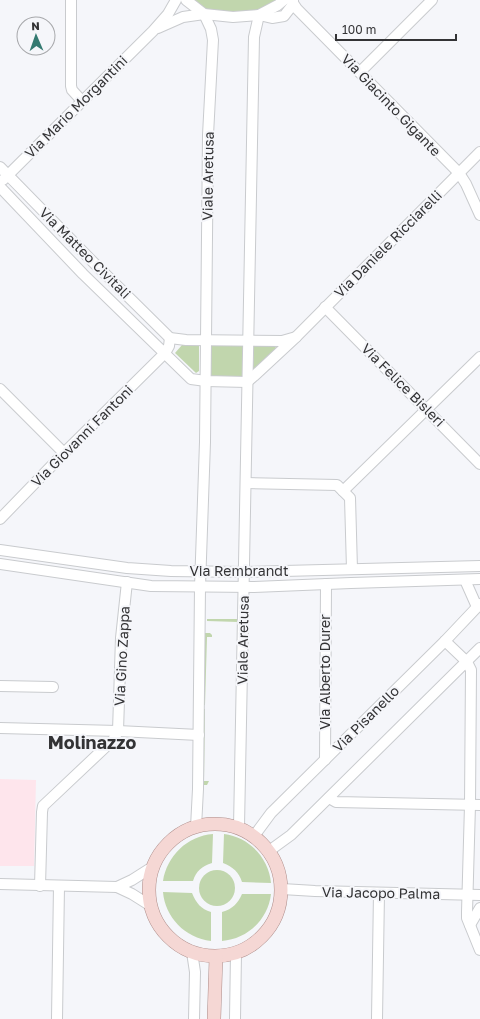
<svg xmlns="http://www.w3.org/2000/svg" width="480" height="1019" font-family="'Golos Text',sans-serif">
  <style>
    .education { fill: #fee5ec }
    .green { fill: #c1d6ad }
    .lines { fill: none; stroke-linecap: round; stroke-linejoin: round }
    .minor-casing { stroke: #c9cbce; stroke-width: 12 }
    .major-casing { stroke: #ad8d8a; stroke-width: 14 }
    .minor { stroke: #fff; stroke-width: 10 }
    .major { stroke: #f5d7d4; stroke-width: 13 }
    .labels { text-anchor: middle; stroke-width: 4; stroke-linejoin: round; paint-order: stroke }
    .street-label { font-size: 14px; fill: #333335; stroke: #f5f6fa }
    .district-label { font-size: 18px; font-weight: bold; fill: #333335; stroke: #f5f6fa }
  </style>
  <rect width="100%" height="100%" fill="#f5f6fa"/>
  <path class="education" d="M0,779L36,780L34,866H0Z"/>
  <g class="green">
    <path d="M190,0H279L262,10L241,14L209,11Z"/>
    <path d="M214,343L242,344L246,346L245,374L241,377L212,376L209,374L210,346Z"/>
    <path d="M182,345L199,346V371L196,373L175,353Z"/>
    <path d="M254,346H275L276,348L254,370L253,368Z"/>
    <path d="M207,619H238V622L207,621Z"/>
    <path d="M204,633H210L212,635V637H207L205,705H203Z"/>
    <path d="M203,709H205L204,781H209L207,785H201Z"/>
    <path d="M213,834L212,863C202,866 196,871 193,881H163C167,856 187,836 213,834Z"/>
    <path d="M224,834C249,837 269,858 271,883L242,882C239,872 233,867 223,863Z"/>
    <circle cx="217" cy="888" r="18"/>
    <path d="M163,892L192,893C196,903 201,909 211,912V941C185,938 165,917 163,892Z"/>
    <path d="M242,894H271C268,920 247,939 222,941V912C233,909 238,903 242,894Z"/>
  </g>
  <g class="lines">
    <defs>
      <g id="minor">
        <path d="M71,0V86L72,90L82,101"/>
        <path d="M186,0L204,14L233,17L259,15L278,5L284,0"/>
        <path d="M293,0V3L297,9L459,173L466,184L480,215"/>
        <path d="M259,15L272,18L284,16L291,7L293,3"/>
        <path d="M158,28L183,17L204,14"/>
        <path d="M360,72L432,0"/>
        <path d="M0,167L94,263L170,338L186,340L282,341L296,337"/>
        <path d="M3,180L153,31L168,14L176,0"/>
        <path d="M0,187L83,274L191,379L206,381L247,382"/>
        <path d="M325,307L480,464"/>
        <path d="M247,382L254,376L296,337L480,152"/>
        <path d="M0,389L64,453"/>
        <path d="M246,483L337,485L350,498L352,569"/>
        <path d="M343,491L480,357"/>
        <path d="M0,519L64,453L165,353L169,346L170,338"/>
        <path d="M0,550L127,568L171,571L243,572L480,566"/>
        <path d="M0,564L151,586L254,587L351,583L480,579"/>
        <path d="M465,580L477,607"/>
        <path d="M445,641L467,662L471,670L470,805L467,912V918L480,950"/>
        <path d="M0,686L53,687"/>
        <path d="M0,728L118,731L199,735"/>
        <path d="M325,760L326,584"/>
        <path d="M329,798L336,802L480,805"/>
        <path d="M196,827L198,789L200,587L205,442L208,135L213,40L211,29L204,14"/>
        <path d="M239,827L254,37L259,15"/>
        <path d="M254,836L271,813L445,641L480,604"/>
        <path d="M269,851L291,835L480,648"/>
        <path d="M0,884L117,887L132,894L151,906"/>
        <path d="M40,886L42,812L43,806L114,739L118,731L121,638L127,582"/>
        <path d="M117,887L132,880L154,866"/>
        <path d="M282,889L315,891L480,895"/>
        <path d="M470,925L480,908"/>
        <path d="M192,952L195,972L194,1019"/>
        <path d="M57,1019L59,886"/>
        <path d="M235,1019L236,953"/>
        <path d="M377,1019L379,893"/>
      </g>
      <g id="major">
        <circle cx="215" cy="890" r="66"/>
        <path d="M214,1019L216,957"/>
      </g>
    </defs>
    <use href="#minor" class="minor-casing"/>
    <use href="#major" class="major-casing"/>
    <use href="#minor" class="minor"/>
    <use href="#major" class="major"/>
  </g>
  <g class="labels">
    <g class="street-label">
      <text transform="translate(391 105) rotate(46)" y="5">Via Giacinto Gigante</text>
      <text transform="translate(76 107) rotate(-45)" y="5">Via Mario Morgantini</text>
      <text transform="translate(208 176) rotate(-89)" y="5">Viale Aretusa</text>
      <text transform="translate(388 244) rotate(-45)" y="5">Via Daniele Ricciarelli</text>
      <text transform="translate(85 253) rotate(45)" y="5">Via Matteo Civitali</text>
      <text transform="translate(403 385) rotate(45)" y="5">Via Felice Bisleri</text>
      <text transform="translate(82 436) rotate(-45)" y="5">Via Giovanni Fantoni</text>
      <text x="239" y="576">Via Rembrandt</text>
      <text transform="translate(243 640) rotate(-89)" y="5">Viale Aretusa</text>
      <text transform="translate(122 656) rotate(-87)" y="5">Via Gino Zappa</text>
      <text transform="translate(325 672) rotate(-90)" y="5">Via Alberto Durer</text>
      <text transform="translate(366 719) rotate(-45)" y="5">Via Pisanello</text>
      <text transform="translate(381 893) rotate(1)" y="5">Via Jacopo Palma</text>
    </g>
    <g class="district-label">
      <text x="92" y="749">Molinazzo</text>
    </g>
  </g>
  <g transform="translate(36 36) rotate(358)"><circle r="19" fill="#f5f6fa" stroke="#a7a8ab"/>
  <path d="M0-3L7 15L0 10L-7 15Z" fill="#347a71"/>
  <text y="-6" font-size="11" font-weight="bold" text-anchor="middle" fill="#333335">N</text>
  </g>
  <path d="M336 34v6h120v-6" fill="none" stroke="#333335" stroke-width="2"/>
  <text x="342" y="34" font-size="12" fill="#333335" stroke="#f5f6fa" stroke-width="3" paint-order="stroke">100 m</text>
</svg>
